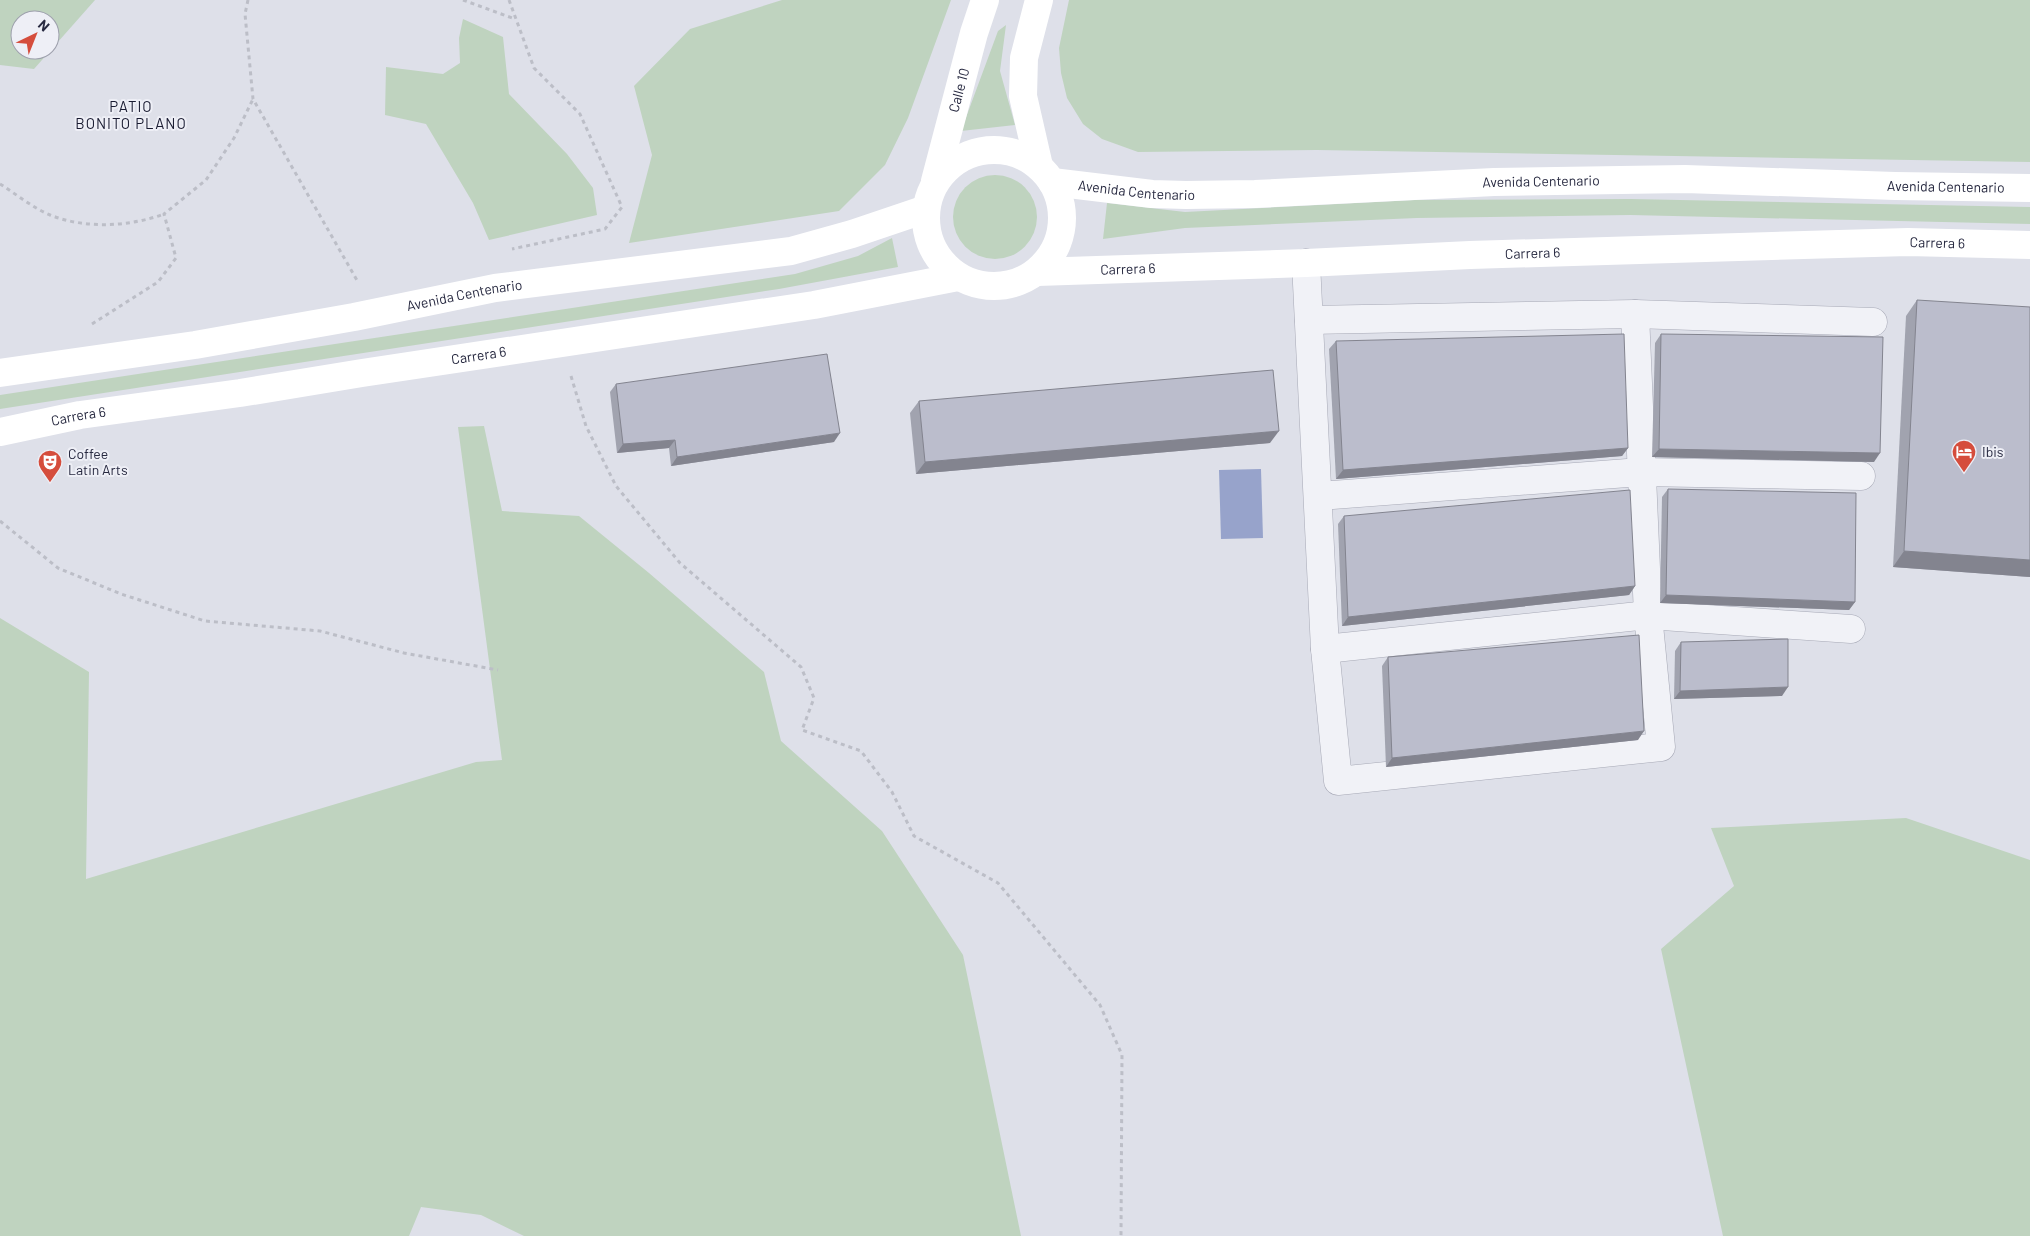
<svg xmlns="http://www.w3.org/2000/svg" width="2030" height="1236" font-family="Barlow,sans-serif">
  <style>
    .green { fill: #bfd3bf; fill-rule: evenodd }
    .water { fill: #97a3cb }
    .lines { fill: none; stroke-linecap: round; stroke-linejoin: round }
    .street-casing { stroke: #a7a9b6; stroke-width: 29 }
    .path { stroke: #bcbec7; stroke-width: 3; stroke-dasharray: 4 4; stroke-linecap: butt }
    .street { stroke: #f1f2f7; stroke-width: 28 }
    .secondary { stroke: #fff; stroke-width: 28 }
    .wall { fill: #a1a3af }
    .shaded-wall { fill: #83848f }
    .building { fill: #bbbdcc; stroke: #83848f }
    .labels { text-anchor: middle; stroke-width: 4; stroke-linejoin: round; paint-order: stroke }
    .street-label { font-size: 14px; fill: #272940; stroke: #eeeff6 }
    .poi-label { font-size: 14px; fill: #272940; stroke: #eeeff6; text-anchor: start }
    .neighbourhood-label { font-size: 15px; letter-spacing: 1px; fill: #191b31; stroke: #eeeff6 }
  </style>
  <rect width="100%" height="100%" fill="#dee0e9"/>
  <g class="green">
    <path d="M0,0H95L34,69L0,65ZM20,20H50V50H20Z"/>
    <path d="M782,0H951L908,118L885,165L839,211L629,243L652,155L634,86L690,29Z"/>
    <path d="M1069,0H2030V162L1317,150L1138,152L1102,139L1083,124L1067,98L1061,73L1059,48Z"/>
    <path d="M463,19L503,37L509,94L567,154L593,188L597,215L489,240L473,203L426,124L385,115L386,67L443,74L460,63L459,38Z"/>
    <path d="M1006,25L1000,71L1015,125L961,131L998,31Z"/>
    <circle cx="995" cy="217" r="42"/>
    <path d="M1630,199L2030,207V224L1630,215L1417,218L1185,228L1103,239L1107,203L1185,212L1415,200Z"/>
    <path d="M892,238L898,267L779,289L0,409V395L795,274L858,256Z"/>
    <path d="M484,426L502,511L579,516L649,573L764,672L781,741L882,831L963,955L1021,1236H524L481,1215L421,1207L409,1236H0V618L89,672L86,879L476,762L502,760L458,427Z"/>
    <path d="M1906,818L2030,860V1236H1723L1661,949L1734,886L1711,828Z"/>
  </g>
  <path class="water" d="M1261,469L1263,538L1221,539L1219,470Z"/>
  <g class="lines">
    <defs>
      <g id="street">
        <path d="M1306,263L1325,649L1338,781L1661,747L1648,615L1635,314"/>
        <path d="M1309,320L1635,314L1873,322"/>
        <path d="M1319,496L1641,472L1861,476"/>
        <path d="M1325,649L1648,615L1851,629"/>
      </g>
    </defs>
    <use href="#street" class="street-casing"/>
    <g class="path">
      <path d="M248,0L245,14L253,99L358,282"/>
      <path d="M463,0L515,19"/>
      <path d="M509,0L534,68L580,114L622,207L605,229L512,249"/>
      <path d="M0,184C16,194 33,208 50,215C85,229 129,227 164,214"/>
      <path d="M92,324L158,282L176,258L164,214L206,180L234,138L253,99"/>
      <path d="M571,376L586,426L616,486L680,563L801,667L814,698L802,730L861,751L892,792L914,836L998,883L1100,1005L1122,1055L1121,1236"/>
      <path d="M0,521L58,568L121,594L205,621L320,631L404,653L498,670"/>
    </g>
    <use href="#street" class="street"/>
    <g class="secondary">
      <circle cx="994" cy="218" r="68"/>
      <path d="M1039,166L1023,96L1024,58L1039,0"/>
      <path id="s1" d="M935,181L974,33L985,0"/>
      <path id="s2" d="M1052,182L1152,194L1186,195L1255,194L1494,182L1685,179L1895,186L2030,188"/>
      <path id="s3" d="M1037,272L1306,263L1470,255L1908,242L2030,245"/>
      <path id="s4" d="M0,373L195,345L354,317L495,288L791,251L852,234L926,209"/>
      <path id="s5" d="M0,432L80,415L240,393L362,373L814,305L958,277"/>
    </g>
  </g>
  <g class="wall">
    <path d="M1917,300L2030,577L1893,567L1906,316Z"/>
    <path d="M1661,334L1874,462L1652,457L1655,343Z"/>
    <path d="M1336,341L1628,448L1622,456L1336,479L1329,349Z"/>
    <path d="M616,384L834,442L671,466L669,448L617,453L610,392Z"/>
    <path d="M919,401L1270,443L916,474L910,413Z"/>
    <path d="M1668,489L1855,602L1849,610L1660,603L1662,497Z"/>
    <path d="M1344,516L1635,586L1629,595L1342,626L1338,524Z"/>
    <path d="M1681,642L1782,696L1674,699L1675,651Z"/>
    <path d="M1388,657L1638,740L1386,767L1382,666Z"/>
  </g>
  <g class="shaded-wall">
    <path d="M1279,431L1270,443L916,474L925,462Z"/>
    <path d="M840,433L834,442L671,466L677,457Z"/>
    <path d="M675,440L669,448L617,453L623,444Z"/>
    <path d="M1628,448L1622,456L1336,479L1343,470Z"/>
    <path d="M1659,449L1880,453L1874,462L1652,457Z"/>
    <path d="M1904,551L2030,560V577L1893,567Z"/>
    <path d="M1635,586L1629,595L1342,626L1348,617Z"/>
    <path d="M1666,595L1855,602L1849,610L1660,603Z"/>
    <path d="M1788,687L1782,696L1674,699L1680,691Z"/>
    <path d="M1644,731L1638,740L1386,767L1392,758Z"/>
  </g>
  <g class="building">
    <path d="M1917,300L2030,307V560L1904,551Z"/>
    <path d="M1624,334L1628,448L1343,470L1336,341Z"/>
    <path d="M1661,334L1883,337L1880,453L1659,449Z"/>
    <path d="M827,354L840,433L677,457L675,440L623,444L616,384Z"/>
    <path d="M1273,370L1279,431L925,462L919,401Z"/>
    <path d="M1668,489L1856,493L1855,602L1666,595Z"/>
    <path d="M1630,490L1635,586L1348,617L1344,516Z"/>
    <path d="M1639,635L1644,731L1392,758L1388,657Z"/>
    <path d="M1788,639V687L1680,691L1681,642Z"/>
  </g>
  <defs>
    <symbol id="hotel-pin" viewBox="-11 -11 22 30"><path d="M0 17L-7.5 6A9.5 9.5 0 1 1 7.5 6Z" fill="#d54d3c" stroke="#eeeff6"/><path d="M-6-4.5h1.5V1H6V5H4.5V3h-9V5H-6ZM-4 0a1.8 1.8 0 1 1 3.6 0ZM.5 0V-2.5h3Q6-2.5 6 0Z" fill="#fff"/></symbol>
    <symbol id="theatre-pin" viewBox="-11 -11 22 30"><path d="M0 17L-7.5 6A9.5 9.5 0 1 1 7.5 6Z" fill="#d54d3c" stroke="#eeeff6"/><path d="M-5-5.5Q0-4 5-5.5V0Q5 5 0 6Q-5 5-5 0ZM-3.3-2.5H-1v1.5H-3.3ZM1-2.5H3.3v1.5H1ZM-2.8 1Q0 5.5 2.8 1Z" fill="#fff"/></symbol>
  </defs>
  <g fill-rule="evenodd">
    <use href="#hotel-pin" x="1950" y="438" width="28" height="38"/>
    <use href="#theatre-pin" x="36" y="448" width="28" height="38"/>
  </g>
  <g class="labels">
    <g class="street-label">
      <text dy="5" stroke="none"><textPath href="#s1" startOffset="94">Calle 10</textPath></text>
      <text dy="5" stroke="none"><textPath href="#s2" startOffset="490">Avenida Centenario</textPath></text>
      <text dy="5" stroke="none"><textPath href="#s2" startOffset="895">Avenida Centenario</textPath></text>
      <text dy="5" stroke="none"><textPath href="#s2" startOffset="85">Avenida Centenario</textPath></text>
      <text dy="5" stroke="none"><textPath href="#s3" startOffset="901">Carrera 6</textPath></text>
      <text dy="5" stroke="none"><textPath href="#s3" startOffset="496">Carrera 6</textPath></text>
      <text dy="5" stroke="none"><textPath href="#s3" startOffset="91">Carrera 6</textPath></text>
      <text dy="5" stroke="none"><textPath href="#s4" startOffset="471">Avenida Centenario</textPath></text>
      <text dy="5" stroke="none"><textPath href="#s5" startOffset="485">Carrera 6</textPath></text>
      <text dy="5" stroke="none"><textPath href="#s5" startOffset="80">Carrera 6</textPath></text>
    </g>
    <g class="poi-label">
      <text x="1982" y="457">Ibis</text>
      <text x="68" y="459">Coffee<tspan x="68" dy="16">Latin Arts</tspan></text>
    </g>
    <g class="neighbourhood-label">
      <text x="131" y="112">PATIO<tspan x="131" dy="17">BONITO PLANO</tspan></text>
    </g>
  </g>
  <g transform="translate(35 35) rotate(43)"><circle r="24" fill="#eeeff6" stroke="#9ea0ad"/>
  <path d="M0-4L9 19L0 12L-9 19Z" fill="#d54d3c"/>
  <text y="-8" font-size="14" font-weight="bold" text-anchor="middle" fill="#272940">N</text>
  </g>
</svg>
